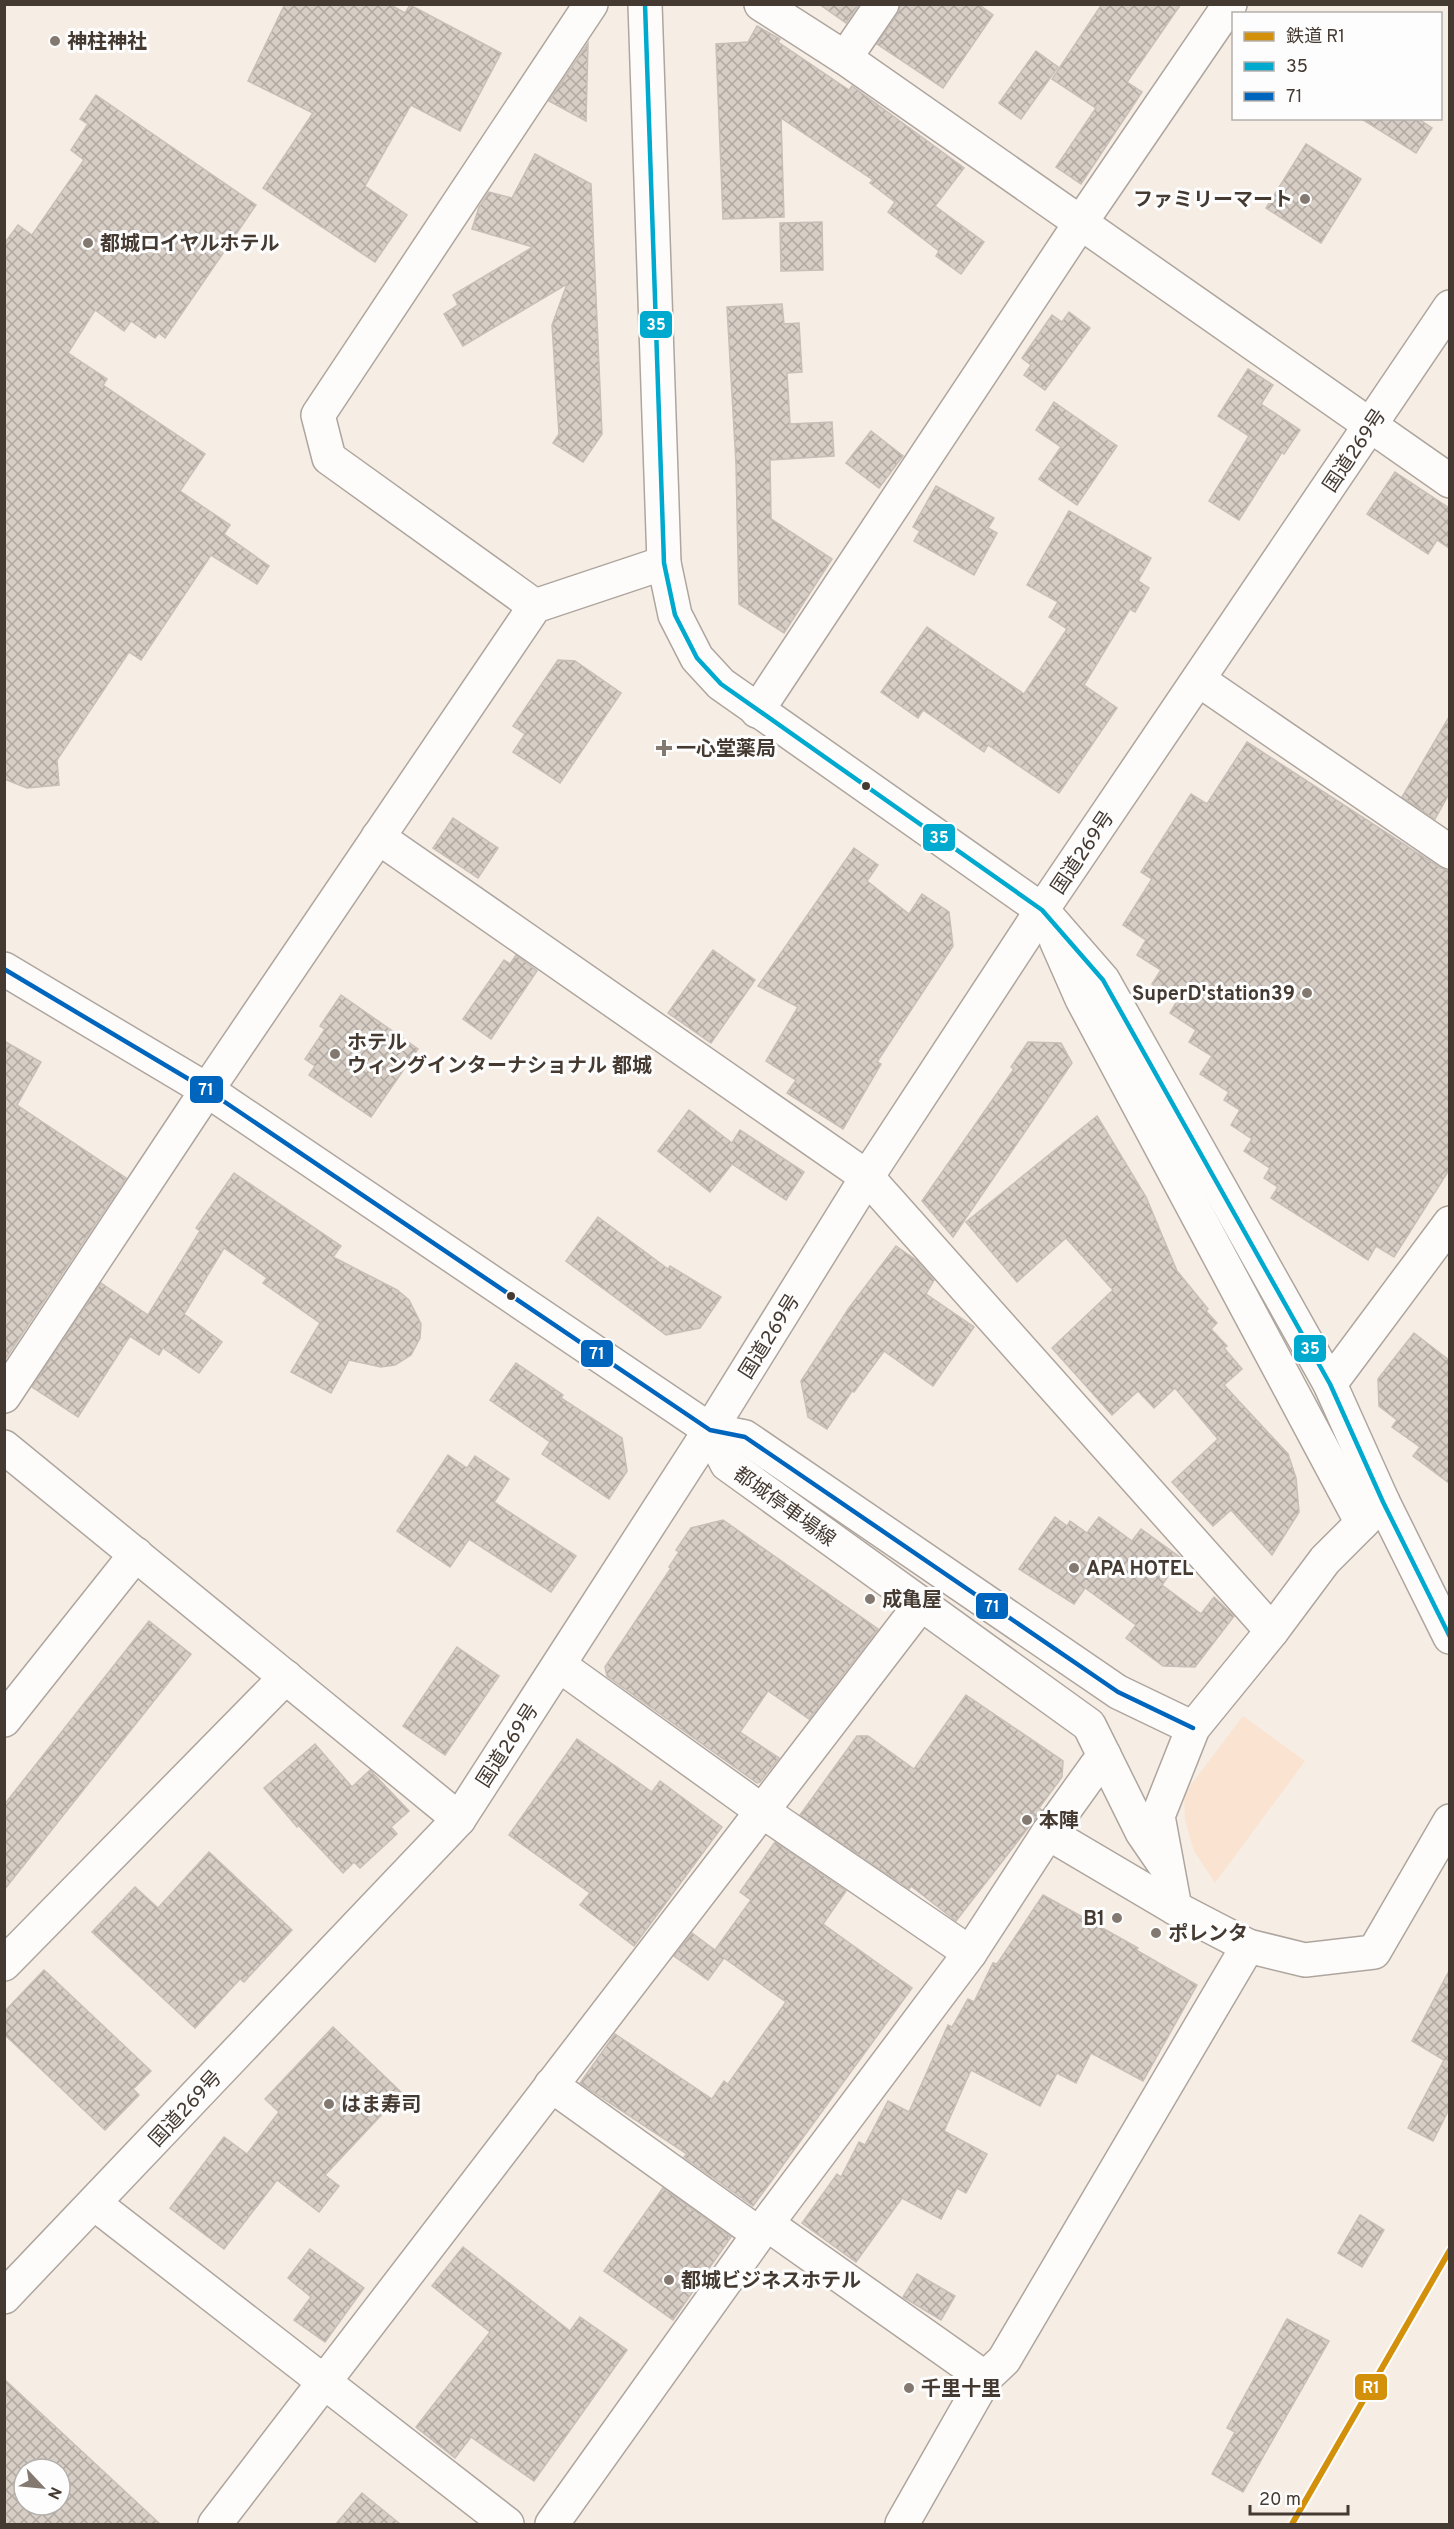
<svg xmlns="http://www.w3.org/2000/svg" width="1454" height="2529" font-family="Overpass,'Noto Sans JP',sans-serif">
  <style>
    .garden { fill: #fae3d0 }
    .building { fill: url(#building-cross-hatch); stroke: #c8bfb8; stroke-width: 1.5; fill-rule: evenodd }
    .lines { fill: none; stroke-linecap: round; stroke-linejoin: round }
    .minor-casing { stroke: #aea69e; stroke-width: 36 }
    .tertiary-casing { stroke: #aea69e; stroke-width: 36 }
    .primary-casing { stroke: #aea69e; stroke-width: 36 }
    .trunk-casing { stroke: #aea69e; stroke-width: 36 }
    .minor { stroke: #fefcfb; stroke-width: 33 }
    .tertiary { stroke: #fefcfb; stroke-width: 33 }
    .primary { stroke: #fefcfb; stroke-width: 33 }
    .trunk { stroke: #fefcfb; stroke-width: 33 }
    .bus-1-casing { stroke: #fdfdfd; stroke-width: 9 }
    .bus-2-casing { stroke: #fdfdfd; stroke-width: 9 }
    .bus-1 { stroke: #00a9ce; stroke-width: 4.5 }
    .bus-2 { stroke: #0065bd; stroke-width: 4.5 }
    .rail-1-casing { stroke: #fdfdfd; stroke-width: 10 }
    .rail-1 { stroke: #d3900a; stroke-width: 6 }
    .poi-dot { fill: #837970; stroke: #fdfdfd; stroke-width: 2 }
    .bus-dot { fill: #453a31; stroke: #fdfdfd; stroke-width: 2 }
    .labels { text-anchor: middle; stroke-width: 6; stroke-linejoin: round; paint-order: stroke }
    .poi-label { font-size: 20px; font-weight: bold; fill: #453a31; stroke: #fdfdfd; text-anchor: start }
    .street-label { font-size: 20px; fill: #453a31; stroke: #fdfdfd }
    .line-badge { stroke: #fdfdfd; stroke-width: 2 }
    .badge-label { font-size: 16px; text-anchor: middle; font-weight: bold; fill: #fff }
  </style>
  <defs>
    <pattern id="building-cross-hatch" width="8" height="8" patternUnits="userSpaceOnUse" patternTransform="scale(1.5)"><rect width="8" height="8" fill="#d7cec6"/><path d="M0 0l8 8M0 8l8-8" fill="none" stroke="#b0a8a1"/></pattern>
  </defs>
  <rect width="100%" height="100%" fill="#f6ede5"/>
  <path class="garden" d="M1243,1716L1305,1761L1215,1883L1194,1851L1185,1820L1184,1794Z"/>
  <g class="building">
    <path d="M285,4H389L405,13L410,5L501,53L460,131L411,105L365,186L407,215L375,262L263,188L313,113L248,81Z"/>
    <path d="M819,4H859L846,23Z"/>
    <path d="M901,4H978L993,15L943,88L877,44L897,15Z"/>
    <path d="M1102,4H1181L1127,82L1142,92L1081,184L1056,167L1096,108L1052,79Z"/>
    <path d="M757,26L780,39L778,42L849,90L852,86L964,168L935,206L984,242L961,274L936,256L939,251L888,212L895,202L870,183L873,180L781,118L784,217L723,219L716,44L748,42Z"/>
    <path d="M588,43L586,121L549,101Z"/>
    <path d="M1036,51L1058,67L1021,119L999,103Z"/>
    <path d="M96,95L256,205L165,338L159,333L155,338L131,321L124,331L95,310L68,353L107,379L103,385L205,454L180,491L230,525L224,534L269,566L257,584L211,555L141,660L129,652L57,760L59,785L27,788L4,779V244L18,225L32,235L84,160L71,150L88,124L80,119Z"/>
    <path d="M1360,118H1417L1432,128L1416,153Z"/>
    <path d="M1306,144L1361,179L1321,243L1266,208Z"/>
    <path d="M535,154L591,184L602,434L583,462L553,443L559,434L552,325L567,284L463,346L444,314L458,305L453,295L533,247L472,229L479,207L489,192L512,198Z"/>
    <path d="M822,222L823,270L781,271L780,223Z"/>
    <path d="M782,304L784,324L799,323L802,372L787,373L790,424L832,422L834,456L770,460L771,519L832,559L784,633L739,604L736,464L727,307Z"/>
    <path d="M1069,312L1090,328L1045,390L1024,375L1031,365L1022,358L1052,315L1062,322Z"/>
    <path d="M1248,369L1273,385L1261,404L1300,430L1284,454L1282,452L1239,520L1209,501L1249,436L1218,416Z"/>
    <path d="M1054,402L1117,446L1077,505L1039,479L1061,447L1036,430Z"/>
    <path d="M871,431L903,456L879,488L846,463Z"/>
    <path d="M1395,472L1449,508V548L1437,540L1428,554L1367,514Z"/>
    <path d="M936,486L994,518L988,528L997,533L974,575L914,541L920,531L913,527Z"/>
    <path d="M1069,511L1151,558L1138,581L1149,588L1135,612L1130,609L1084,685L1117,708L1059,793L988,745L984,752L923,710L918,718L881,692L927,627L1024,694L1067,629L1049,617L1058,602L1027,585Z"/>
    <path d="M558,660L575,661L621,693L560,783L513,752L525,734L513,726Z"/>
    <path d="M1449,717V794L1435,819L1402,797Z"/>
    <path d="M1247,742L1439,867L1449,871V1170L1394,1257L1376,1246L1368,1260L1271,1198L1278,1187L1264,1178L1270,1168L1244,1151L1252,1139L1231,1125L1240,1110L1224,1100L1229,1092L1200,1074L1212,1056L1189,1042L1196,1030L1170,1013L1177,1001L1152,984L1161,970L1137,955L1146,940L1123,925L1152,879L1141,872L1191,794L1207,804Z"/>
    <path d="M453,818L498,848L478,878L433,848Z"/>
    <path d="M854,848L878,865L867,881L909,914L922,894L949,912L953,946L877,1062L881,1064L843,1129L787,1093L796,1080L766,1061L798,1007L758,986Z"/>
    <path d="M713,950L755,980L711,1043L668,1013Z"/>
    <path d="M516,955L537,971L491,1039L463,1019L504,960L510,964Z"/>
    <path d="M341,995L418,1049L371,1117L309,1075L315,1066L305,1059L325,1029L320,1026Z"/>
    <path d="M4,1041L41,1062L17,1105L126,1178L4,1361Z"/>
    <path d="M1028,1042L1061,1043L1072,1063L953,1237L922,1201L1014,1069L1011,1067Z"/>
    <path d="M689,1110L732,1143L740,1130L804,1172L786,1200L732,1164L710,1192L658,1151Z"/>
    <path d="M1097,1116L1146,1197L1177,1271L1208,1309L1206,1311L1217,1323L1211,1329L1227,1346L1224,1348L1242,1369L1224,1385L1288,1454L1296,1478L1299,1512L1272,1555L1231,1510L1213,1526L1172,1482L1218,1439L1175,1388L1154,1408L1138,1391L1112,1415L1052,1348L1113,1290L1066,1238L1017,1282L966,1222Z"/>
    <path d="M234,1173L341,1246L333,1257L397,1290L409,1300L421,1324L420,1338L411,1355L395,1365L381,1367L349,1360L331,1393L291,1372L320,1323L263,1283L267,1278L224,1248L184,1314L222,1342L199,1373L163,1348L159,1355L130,1336L78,1417L32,1387L101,1283L148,1315L200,1231L196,1228Z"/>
    <path d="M598,1217L668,1269L670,1266L721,1297L700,1328L666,1335L566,1261Z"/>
    <path d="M896,1246L916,1260L934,1280L926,1294L974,1327L933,1386L884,1351L854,1392L852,1391L827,1429L808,1417L801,1381L849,1308Z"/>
    <path d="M1414,1333L1449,1360V1483L1413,1456L1420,1447L1392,1427L1397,1420L1379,1406L1378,1379Z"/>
    <path d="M516,1363L563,1395L561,1398L622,1438L627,1471L609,1499L542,1454L550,1442L490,1400Z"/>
    <path d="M448,1455L467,1468L475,1456L509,1479L494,1502L576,1556L551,1592L469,1539L450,1567L397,1531Z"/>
    <path d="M1055,1517L1067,1526L1070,1521L1087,1533L1099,1517L1132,1541L1141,1529L1181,1558L1162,1585L1201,1614L1214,1597L1234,1616L1195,1667L1163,1666L1126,1638L1136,1625L1085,1588L1074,1604L1019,1569Z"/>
    <path d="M723,1520L878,1629L809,1719L768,1691L740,1732L779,1758L760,1782L757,1783L607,1676L605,1667L671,1568L669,1567L679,1552L676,1550L691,1528Z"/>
    <path d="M149,1621L191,1654L4,1890V1805Z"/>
    <path d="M457,1647L499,1676L445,1755L403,1726Z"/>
    <path d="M966,1695L1063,1761L1062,1777L1039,1808L1042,1810L956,1921L911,1886L909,1889L800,1815L857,1736H868L914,1769Z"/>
    <path d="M577,1739L652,1792L660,1781L722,1827L634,1946L580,1905L590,1893L509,1835Z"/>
    <path d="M315,1744L352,1787L370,1770L409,1811L391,1827L397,1834L360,1868L354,1862L343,1873L298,1825L297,1827L264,1788Z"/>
    <path d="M775,1842L846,1891L823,1924L912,1988L753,2206L684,2157L687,2154L580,2083L615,2034L712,2099L724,2081L728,2084L786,2002L724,1958L708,1980L674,1956L692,1933L715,1950L751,1900L740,1892Z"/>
    <path d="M209,1852L292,1930L244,1982L240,1979L195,2028L92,1932L135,1887L158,1908Z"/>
    <path d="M1043,1895L1138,1948L1136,1950L1197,1985L1143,2081L1091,2053L1076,2083L1057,2073L1040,2106L971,2070L944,2131L987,2154L966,2193L957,2188L941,2219L902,2198L856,2262L802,2223L837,2174L841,2177L859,2142L865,2145L888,2101L909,2112L948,2025L952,2027L968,1999L974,2002L993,1963L997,1964Z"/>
    <path d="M44,1970L151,2071L133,2089L139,2095L105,2130L4,2034V2012Z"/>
    <path d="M1449,1971V2109L1433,2141L1408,2128L1444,2060L1412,2041Z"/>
    <path d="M333,2027L402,2093L325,2175L339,2186L319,2212L277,2180L224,2249L170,2208L224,2137L247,2154L279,2112L265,2099Z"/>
    <path d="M663,2188L731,2237L673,2320L604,2271Z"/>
    <path d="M1360,2215L1384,2230L1362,2267L1338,2253Z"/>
    <path d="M463,2247L570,2331L580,2317L627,2350L534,2481L471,2437L455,2458L416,2427L490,2332L432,2286Z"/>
    <path d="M310,2249L364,2288L325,2342L294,2320L311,2297L288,2278Z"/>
    <path d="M917,2274L955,2296L941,2320L903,2297Z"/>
    <path d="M1287,2319L1329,2341L1243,2492L1212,2474L1235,2432L1227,2428Z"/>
    <path d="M4,2379L160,2524H4ZM24,2469H60V2505H24Z"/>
    <path d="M362,2493L400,2524H336Z"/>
  </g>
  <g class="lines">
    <defs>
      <g id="minor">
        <path d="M761,4L845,58L1450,481"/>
        <path d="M845,58L882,4"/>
        <path d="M535,606L329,458L318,415L591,4"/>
        <path d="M1199,680L1450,852"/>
        <path d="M757,711L1081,222L1230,4"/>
        <path d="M378,837L867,1177L1272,1631"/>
        <path d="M1330,1384L1450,1223"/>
        <path d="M4,1396L207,1090"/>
        <path d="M4,1447L459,1819"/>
        <path d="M559,1665L762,1811L970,1953"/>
        <path d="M4,1720L136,1554"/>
        <path d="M1048,1833L1175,1908"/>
        <path d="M4,1964L286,1677"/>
        <path d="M551,2085L759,2234"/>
        <path d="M95,2204L507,2524"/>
        <path d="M767,2224L985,2378"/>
        <path d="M215,2524L921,1604"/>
        <path d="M552,2524L759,2234L970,1953L1048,1833L1104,1755"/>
        <path d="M902,2524L985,2378L1004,2360L1248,1946"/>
      </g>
      <g id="tertiary">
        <path d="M645,4L664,563L675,615L697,658L721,684L1042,910L1103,980L1330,1384L1383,1502L1450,1637"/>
        <path d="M1056,940L1082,999L1362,1523"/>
        <path d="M4,969L207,1090L710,1430"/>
        <path d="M207,1090L535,606L664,563"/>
        <path d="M1383,1502L1325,1560L1272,1631L1193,1728L1158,1816L1175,1908L1248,1946L1305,1960L1374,1952L1450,1821"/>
      </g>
      <g id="primary">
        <path d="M710,1430L727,1464L1089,1725L1142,1832L1166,1867"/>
        <path d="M710,1430L745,1437L1118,1692L1193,1728"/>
      </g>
      <path id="trunk" d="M4,2297L459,1819L710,1430L867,1177L1042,910L1450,307"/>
    </defs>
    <use href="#minor" class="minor-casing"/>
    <use href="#tertiary" class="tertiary-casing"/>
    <use href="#primary" class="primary-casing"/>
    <use href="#trunk" class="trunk-casing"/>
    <use href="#minor" class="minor"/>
    <use href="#tertiary" class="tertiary"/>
    <use href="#primary" class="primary"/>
    <use href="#trunk" class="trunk"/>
    <defs>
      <path id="bus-1" d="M645,4L664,563L675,615L697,658L721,684L1042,910L1103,980L1330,1384L1383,1502L1450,1637"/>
      <path id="bus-2" d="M4,969L207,1090L710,1430L745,1437L1118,1692L1193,1728"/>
    </defs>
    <use href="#bus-1" class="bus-1-casing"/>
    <use href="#bus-2" class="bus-2-casing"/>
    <use href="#bus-1" class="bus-1"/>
    <use href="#bus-2" class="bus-2"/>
    <defs>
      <path id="rail-1" d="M1292,2524L1450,2250"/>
    </defs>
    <use href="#rail-1" class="rail-1-casing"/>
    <use href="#rail-1" class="rail-1"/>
  </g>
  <g class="poi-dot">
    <circle cx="55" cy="41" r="6"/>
    <circle cx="1305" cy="199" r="6"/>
    <circle cx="88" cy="243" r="6"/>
    <path d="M661 739h6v6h6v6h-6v6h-6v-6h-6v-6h6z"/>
    <circle cx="1307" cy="993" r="6"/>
    <circle cx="335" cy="1054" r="6"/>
    <circle cx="1074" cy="1568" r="6"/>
    <circle cx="870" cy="1599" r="6"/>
    <circle cx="1027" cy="1820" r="6"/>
    <circle cx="1117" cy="1918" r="6"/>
    <circle cx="1156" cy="1933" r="6"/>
    <circle cx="329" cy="2104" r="6"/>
    <circle cx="669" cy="2280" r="6"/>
    <circle cx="909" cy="2388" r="6"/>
  </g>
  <g class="bus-dot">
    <circle cx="866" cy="786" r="5"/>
    <circle cx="511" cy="1296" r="5"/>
  </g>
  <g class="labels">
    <g class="poi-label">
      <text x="67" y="48">神柱神社</text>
      <text x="1293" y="206" text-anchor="end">ファミリーマート</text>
      <text x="100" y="250">都城ロイヤルホテル</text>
      <text x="676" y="755">一心堂薬局</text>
      <text x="1295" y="1000" text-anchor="end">SuperD'station39</text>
      <text x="347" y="1049">ホテル<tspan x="347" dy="23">ウィングインターナショナル 都城</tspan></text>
      <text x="1086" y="1575">APA HOTEL</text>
      <text x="882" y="1606">成亀屋</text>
      <text x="1039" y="1827">本陣</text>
      <text x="1105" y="1925" text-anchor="end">B1</text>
      <text x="1168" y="1940">ポレンタ</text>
      <text x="341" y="2111">はま寿司</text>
      <text x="681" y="2287">都城ビジネスホテル</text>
      <text x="921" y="2395">千里十里</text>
    </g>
    <g class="street-label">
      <text transform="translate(1354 450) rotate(-56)" y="7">国道269号</text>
      <text transform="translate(1082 852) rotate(-56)" y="7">国道269号</text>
      <text transform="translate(769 1336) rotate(-58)" y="7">国道269号</text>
      <text transform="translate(785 1506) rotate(36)" y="7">都城停車場線</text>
      <text transform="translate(507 1745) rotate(-57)" y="7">国道269号</text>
      <text transform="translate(185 2108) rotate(-47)" y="7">国道269号</text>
    </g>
  </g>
  <g class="line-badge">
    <rect x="639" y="310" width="34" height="29" rx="6" fill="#00a9ce"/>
    <rect x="922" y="823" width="34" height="29" rx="6" fill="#00a9ce"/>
    <rect x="189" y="1075" width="35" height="29" rx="6" fill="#0065bd"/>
    <rect x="1293" y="1334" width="34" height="29" rx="6" fill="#00a9ce"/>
    <rect x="580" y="1339" width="34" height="29" rx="6" fill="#0065bd"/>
    <rect x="975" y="1592" width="34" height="28" rx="6" fill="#0065bd"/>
    <rect x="1354" y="2373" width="34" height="28" rx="6" fill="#d3900a"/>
  </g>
  <g class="badge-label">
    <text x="656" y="330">35</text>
    <text x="939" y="843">35</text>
    <text x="206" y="1095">71</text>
    <text x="1310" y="1354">35</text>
    <text x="597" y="1359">71</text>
    <text x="992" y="1612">71</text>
    <text x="1371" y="2393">R1</text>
  </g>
  <rect width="1454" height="2529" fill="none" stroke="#453a31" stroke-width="12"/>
  <rect x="1232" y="12" width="210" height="108" fill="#fdfdfd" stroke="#b3afab" stroke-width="1.5"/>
  <rect x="1244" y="32" width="30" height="9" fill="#d3900a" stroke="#b3afab" stroke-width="1.5"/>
  <text x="1286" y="42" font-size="18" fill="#453a31">鉄道 R1</text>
  <rect x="1244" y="62" width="30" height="9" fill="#00a9ce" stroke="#b3afab" stroke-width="1.5"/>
  <text x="1286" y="72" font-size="18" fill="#453a31">35</text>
  <rect x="1244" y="92" width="30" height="9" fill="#0065bd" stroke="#b3afab" stroke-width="1.5"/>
  <text x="1286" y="102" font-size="18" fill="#453a31">71</text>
  <g transform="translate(42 2487) rotate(116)"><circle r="28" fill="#fdfdfd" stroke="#b3afab" stroke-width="1.5"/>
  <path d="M0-4.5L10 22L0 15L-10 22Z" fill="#837970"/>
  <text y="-9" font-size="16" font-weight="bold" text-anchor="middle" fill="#453a31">N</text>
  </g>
  <path d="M1250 2505v9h98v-9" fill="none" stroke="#453a31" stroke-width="3"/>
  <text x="1259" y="2505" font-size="18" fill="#453a31" stroke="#fdfdfd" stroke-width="4.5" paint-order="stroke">20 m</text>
</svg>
